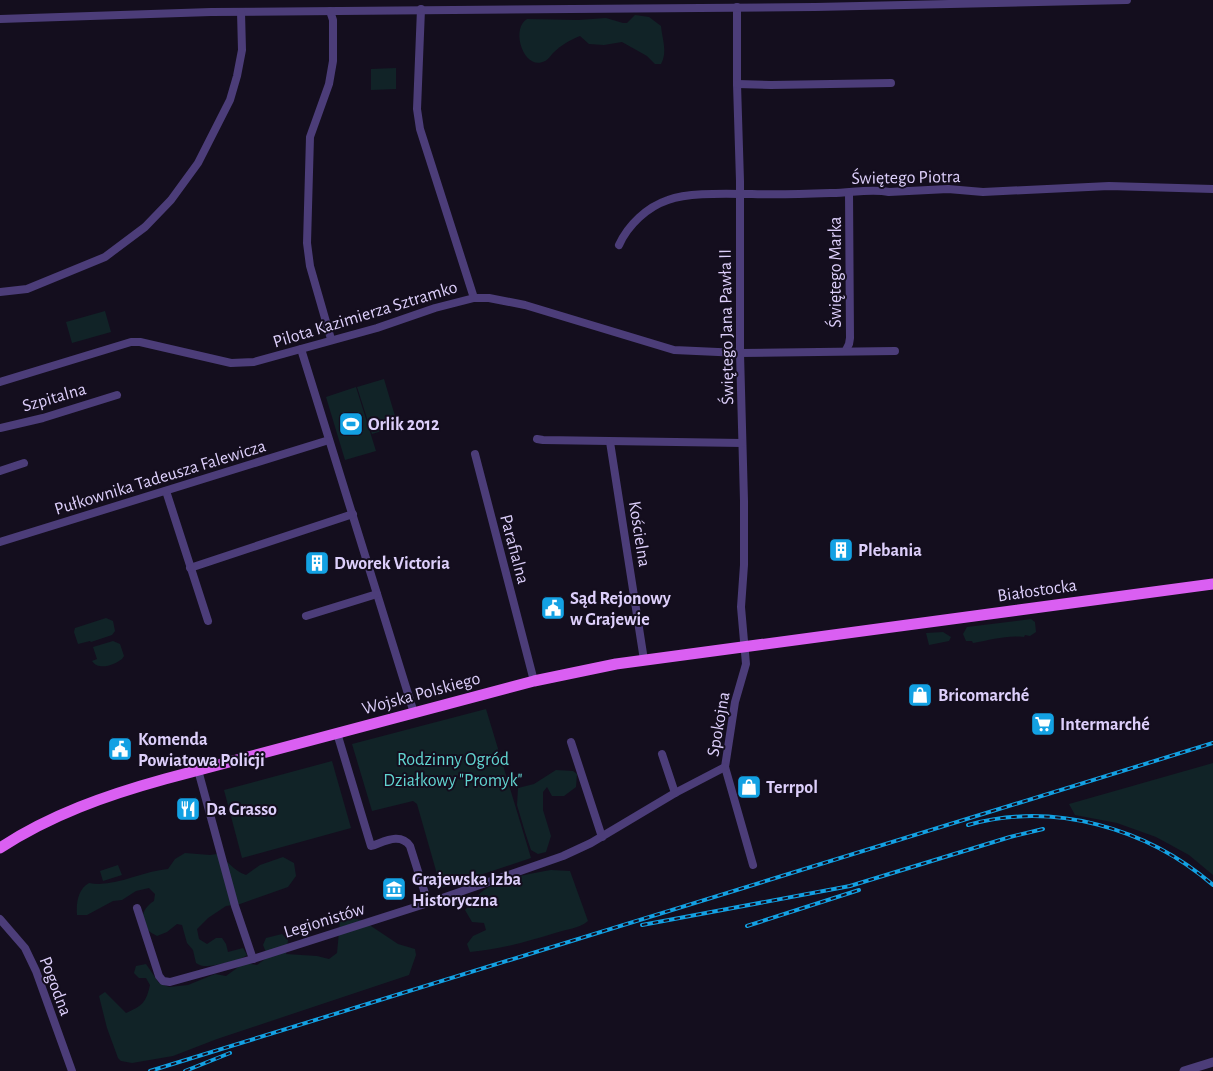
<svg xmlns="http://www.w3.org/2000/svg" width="1213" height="1071" font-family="'Alegreya Sans',sans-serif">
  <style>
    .green { fill: #112327 }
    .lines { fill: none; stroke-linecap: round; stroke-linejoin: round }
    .minor { stroke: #4c3d79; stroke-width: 8 }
    .tertiary { stroke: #4c3d79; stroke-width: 9 }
    .primary { stroke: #da5ff2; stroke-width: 11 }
    .rail-casing { stroke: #13a1e3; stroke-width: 4 }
    .rail { stroke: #140e1e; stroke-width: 2; stroke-dasharray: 5.5; stroke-linecap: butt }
    .labels { text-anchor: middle; stroke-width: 4; stroke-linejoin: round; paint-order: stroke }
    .street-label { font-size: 18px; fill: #ddcffb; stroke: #140e1e }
    .poi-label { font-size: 18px; font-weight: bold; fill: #ddcffb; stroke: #140e1e; text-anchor: start }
    .park-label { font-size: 18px; fill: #61d4d0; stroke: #140e1e }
  </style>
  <rect width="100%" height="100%" fill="#140e1e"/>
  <g class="green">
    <path d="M635,15L649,17L661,26C662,39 668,52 661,64H655L647,56L622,42L604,45L589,44L580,36C570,40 561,45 553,53C551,55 548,60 545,61C524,72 510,29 527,19L578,20L606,18L623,23H627Z"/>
    <path d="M396,68V89L371,90V69Z"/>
    <path d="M105,311L111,332L72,343L66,322Z"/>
    <path d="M384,379L398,426L372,434L357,387Z"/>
    <path d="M356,387L376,451L345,460L326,397Z"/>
    <path d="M106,618L113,621L115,631L112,635L91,642L90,641L78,644L74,632L75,628Z"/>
    <path d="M1031,619L1035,622L1036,632L1030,636L1025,635L1024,637C1006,635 991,640 973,643L972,641H966L963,634L967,627Z"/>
    <path d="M943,632L951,637L949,641L929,645L926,633Z"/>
    <path d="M113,641L120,644L124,656L122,659C114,665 99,671 92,661L97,659L93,647Z"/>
    <path d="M486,709L531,858L441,888L417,804L413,801L372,811L352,744Z"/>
    <path d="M332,761L351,828L242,858L224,790Z"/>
    <path d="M1213,763V875L1189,855L1156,837L1117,823L1075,815L1069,804Z"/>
    <path d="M556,770L573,771L577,774L576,787L564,796H552L547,787L543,792V810L551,836L546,852L538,854L531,850L525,832L517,805L518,788L534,784Z"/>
    <path d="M185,853L210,855L217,854C229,861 232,870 246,875L260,865L283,857L294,863L296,876L288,887L240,904L226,906L208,918L197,929L199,939L207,944L216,938H222L226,944L228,952L243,948L247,955C242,960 212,967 204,966C201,966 198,964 196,963L193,950L187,943L182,925L177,924L167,932L157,936C154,934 149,932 147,929C138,919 144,907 154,901L155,894L149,888L136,891L122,900L113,901L87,915H77C76,903 78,889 89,883C114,888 142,871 168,869L175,859Z"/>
    <path d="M118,865L122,875L103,881L100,871Z"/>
    <path d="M551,870L570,871L588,921C578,929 567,929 555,933C526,942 501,949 470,952L467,944L473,936L486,930L484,923L472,922L465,910C470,905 473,899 478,895C495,879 529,874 551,870Z"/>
    <path d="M349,918L362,920L398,944L415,949L416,955L409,975L217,1039L173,1056L132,1063L121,1061L118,1058L107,1028L99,996L105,992L126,1013C142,1006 146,1003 150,985L146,978H139L134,973L136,966L146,964L159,983L169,987L188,985L215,974L226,976L244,963L257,965L268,957L263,945L266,938L282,934L288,940L286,954L317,956L329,959L337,953L340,921Z"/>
  </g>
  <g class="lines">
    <g class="minor">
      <path d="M737,7V84L740,181V353L744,501V565L741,607L746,664L735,702L725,767L753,865"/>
      <path d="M421,9L417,109L420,129L474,298"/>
      <path d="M330,11L333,20V61L329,84L310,137L307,243L310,266L331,339"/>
      <path d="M0,19L211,12L815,7L1127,0"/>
      <path d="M737,84L771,85L891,83"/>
      <path d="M619,245C628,225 647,207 668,200C690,192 728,194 752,194C779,195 805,194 832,193C851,193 871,188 889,192L948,189L983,192L1109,186L1213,189"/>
      <path d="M0,292L27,289L105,257L145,227L171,200L198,163L230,100L237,76L242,50L241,12"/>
      <path d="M301,349L414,713"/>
      <path d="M846,350L849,344L850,338L849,193"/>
      <path d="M0,382L131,342H140L231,363L254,362L377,328L435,308L474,298H489L525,305L674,350L740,353L895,351"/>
      <path d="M0,428L43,418L117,395"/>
      <path d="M537,439L543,440L742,443"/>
      <path d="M610,442L644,660"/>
      <path d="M475,454L534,681"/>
      <path d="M0,471L24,463"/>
      <path d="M166,491L208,621"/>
      <path d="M0,542L329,440"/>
      <path d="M190,568L353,514"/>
      <path d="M306,616L377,594"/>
      <path d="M337,733L371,846C384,842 400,832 410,846L428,903"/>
      <path d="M571,742L602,837"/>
      <path d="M662,754L675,793"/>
      <path d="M198,770L235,906L253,959"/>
      <path d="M137,908L159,976L163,981L170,982L253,959L428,903L563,856L591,843L675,793L725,767"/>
      <path d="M0,919L25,948L36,971L72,1071"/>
    </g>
    <path class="tertiary" d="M1184,1071L1213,1062"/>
    <path class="primary" d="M0,848C50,815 107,795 165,779L534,681L616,664L1213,584"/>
    <defs>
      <g id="rail">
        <path d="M968,825C1053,801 1147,828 1213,885"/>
        <path d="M642,925L850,886L1010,837L1043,829"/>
        <path d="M747,926L859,890"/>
        <path d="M150,1071L1213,743"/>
        <path d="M185,1071L230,1053"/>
      </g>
    </defs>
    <use href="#rail" class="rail-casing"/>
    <use href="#rail" class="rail"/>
  </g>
  <defs>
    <symbol id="stadium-square" viewBox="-11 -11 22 22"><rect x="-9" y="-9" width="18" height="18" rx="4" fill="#13a1e3" stroke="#140e1e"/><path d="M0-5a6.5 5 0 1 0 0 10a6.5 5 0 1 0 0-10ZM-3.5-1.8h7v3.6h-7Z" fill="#fff"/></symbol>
    <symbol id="building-square" viewBox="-11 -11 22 22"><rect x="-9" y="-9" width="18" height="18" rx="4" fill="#13a1e3" stroke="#140e1e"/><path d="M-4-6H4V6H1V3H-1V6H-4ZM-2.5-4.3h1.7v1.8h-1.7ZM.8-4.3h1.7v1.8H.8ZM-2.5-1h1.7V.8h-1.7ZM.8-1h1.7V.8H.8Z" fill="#fff"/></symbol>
    <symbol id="civic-square" viewBox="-11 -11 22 22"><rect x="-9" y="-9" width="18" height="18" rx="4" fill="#13a1e3" stroke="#140e1e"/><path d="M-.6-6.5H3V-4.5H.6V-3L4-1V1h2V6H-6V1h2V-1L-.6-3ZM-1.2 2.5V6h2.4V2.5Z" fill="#fff"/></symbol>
    <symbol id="shop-square" viewBox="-11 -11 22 22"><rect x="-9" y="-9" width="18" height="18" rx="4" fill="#13a1e3" stroke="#140e1e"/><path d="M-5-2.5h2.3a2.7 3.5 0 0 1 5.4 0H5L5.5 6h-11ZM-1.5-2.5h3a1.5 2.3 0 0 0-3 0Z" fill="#fff"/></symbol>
    <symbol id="supermarket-square" viewBox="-11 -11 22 22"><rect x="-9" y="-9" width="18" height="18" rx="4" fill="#13a1e3" stroke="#140e1e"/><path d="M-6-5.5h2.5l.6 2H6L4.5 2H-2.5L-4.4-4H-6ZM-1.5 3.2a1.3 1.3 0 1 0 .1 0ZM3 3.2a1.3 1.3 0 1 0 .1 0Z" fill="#fff"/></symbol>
    <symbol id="restaurant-square" viewBox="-11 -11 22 22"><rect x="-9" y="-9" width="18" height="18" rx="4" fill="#13a1e3" stroke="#140e1e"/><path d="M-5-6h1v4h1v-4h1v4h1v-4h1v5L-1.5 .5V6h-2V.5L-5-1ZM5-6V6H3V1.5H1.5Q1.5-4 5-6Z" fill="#fff"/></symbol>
    <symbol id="museum-square" viewBox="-11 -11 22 22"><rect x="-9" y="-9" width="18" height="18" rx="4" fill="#13a1e3" stroke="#140e1e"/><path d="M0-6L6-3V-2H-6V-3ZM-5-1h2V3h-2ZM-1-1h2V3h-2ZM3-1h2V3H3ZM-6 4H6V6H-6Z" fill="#fff"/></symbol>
  </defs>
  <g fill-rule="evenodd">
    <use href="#stadium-square" x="337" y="410" width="28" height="28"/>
    <use href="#building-square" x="827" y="536" width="28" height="28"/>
    <use href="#building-square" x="303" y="549" width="28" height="28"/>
    <use href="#civic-square" x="539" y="594" width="28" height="28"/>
    <use href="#shop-square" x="906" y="681" width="28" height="28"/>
    <use href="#supermarket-square" x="1029" y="710" width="28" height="28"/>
    <use href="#civic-square" x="106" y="735" width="28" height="28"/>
    <use href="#shop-square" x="735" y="773" width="28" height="28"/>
    <use href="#restaurant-square" x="174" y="795" width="28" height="28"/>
    <use href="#museum-square" x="380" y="875" width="28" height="28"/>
  </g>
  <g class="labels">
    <g class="street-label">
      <text transform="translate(906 177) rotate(-1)" y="6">Świętego Piotra</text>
      <text transform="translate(835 272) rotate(-90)" y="6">Świętego Marka</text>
      <text transform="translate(365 314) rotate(-17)" y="6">Pilota Kazimierza Sztramko</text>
      <text transform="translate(726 327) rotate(-91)" y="6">Świętego Jana Pawła II</text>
      <text transform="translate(54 397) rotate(-16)" y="6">Szpitalna</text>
      <text transform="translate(160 477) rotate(-17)" y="6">Pułkownika Tadeusza Falewicza</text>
      <text transform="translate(640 534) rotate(81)" y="6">Kościelna</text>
      <text transform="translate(515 549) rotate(75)" y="6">Parafialna</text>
      <text transform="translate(1037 590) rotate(-8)" y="6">Białostocka</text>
      <text transform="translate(421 693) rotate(-15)" y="6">Wojska Polskiego</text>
      <text transform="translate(718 724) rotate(-80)" y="6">Spokojna</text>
      <text transform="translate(324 920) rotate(-17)" y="6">Legionistów</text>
      <text transform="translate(56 986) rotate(69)" y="6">Pogodna</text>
    </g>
    <g class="poi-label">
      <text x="368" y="430">Orlik 2012</text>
      <text x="858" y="556">Plebania</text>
      <text x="334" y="569">Dworek Victoria</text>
      <text x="570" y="604">Sąd Rejonowy<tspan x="570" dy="21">w Grajewie</tspan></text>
      <text x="938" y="701">Bricomarché</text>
      <text x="1060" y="730">Intermarché</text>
      <text x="138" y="745">Komenda<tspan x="138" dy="21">Powiatowa Policji</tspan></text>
      <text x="766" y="793">Terrpol</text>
      <text x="206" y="815">Da Grasso</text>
      <text x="412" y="885">Grajewska Izba<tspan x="412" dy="21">Historyczna</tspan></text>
    </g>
    <g class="park-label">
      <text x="453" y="765">Rodzinny Ogród<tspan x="453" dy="21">Działkowy "Promyk"</tspan></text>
    </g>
  </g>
</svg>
